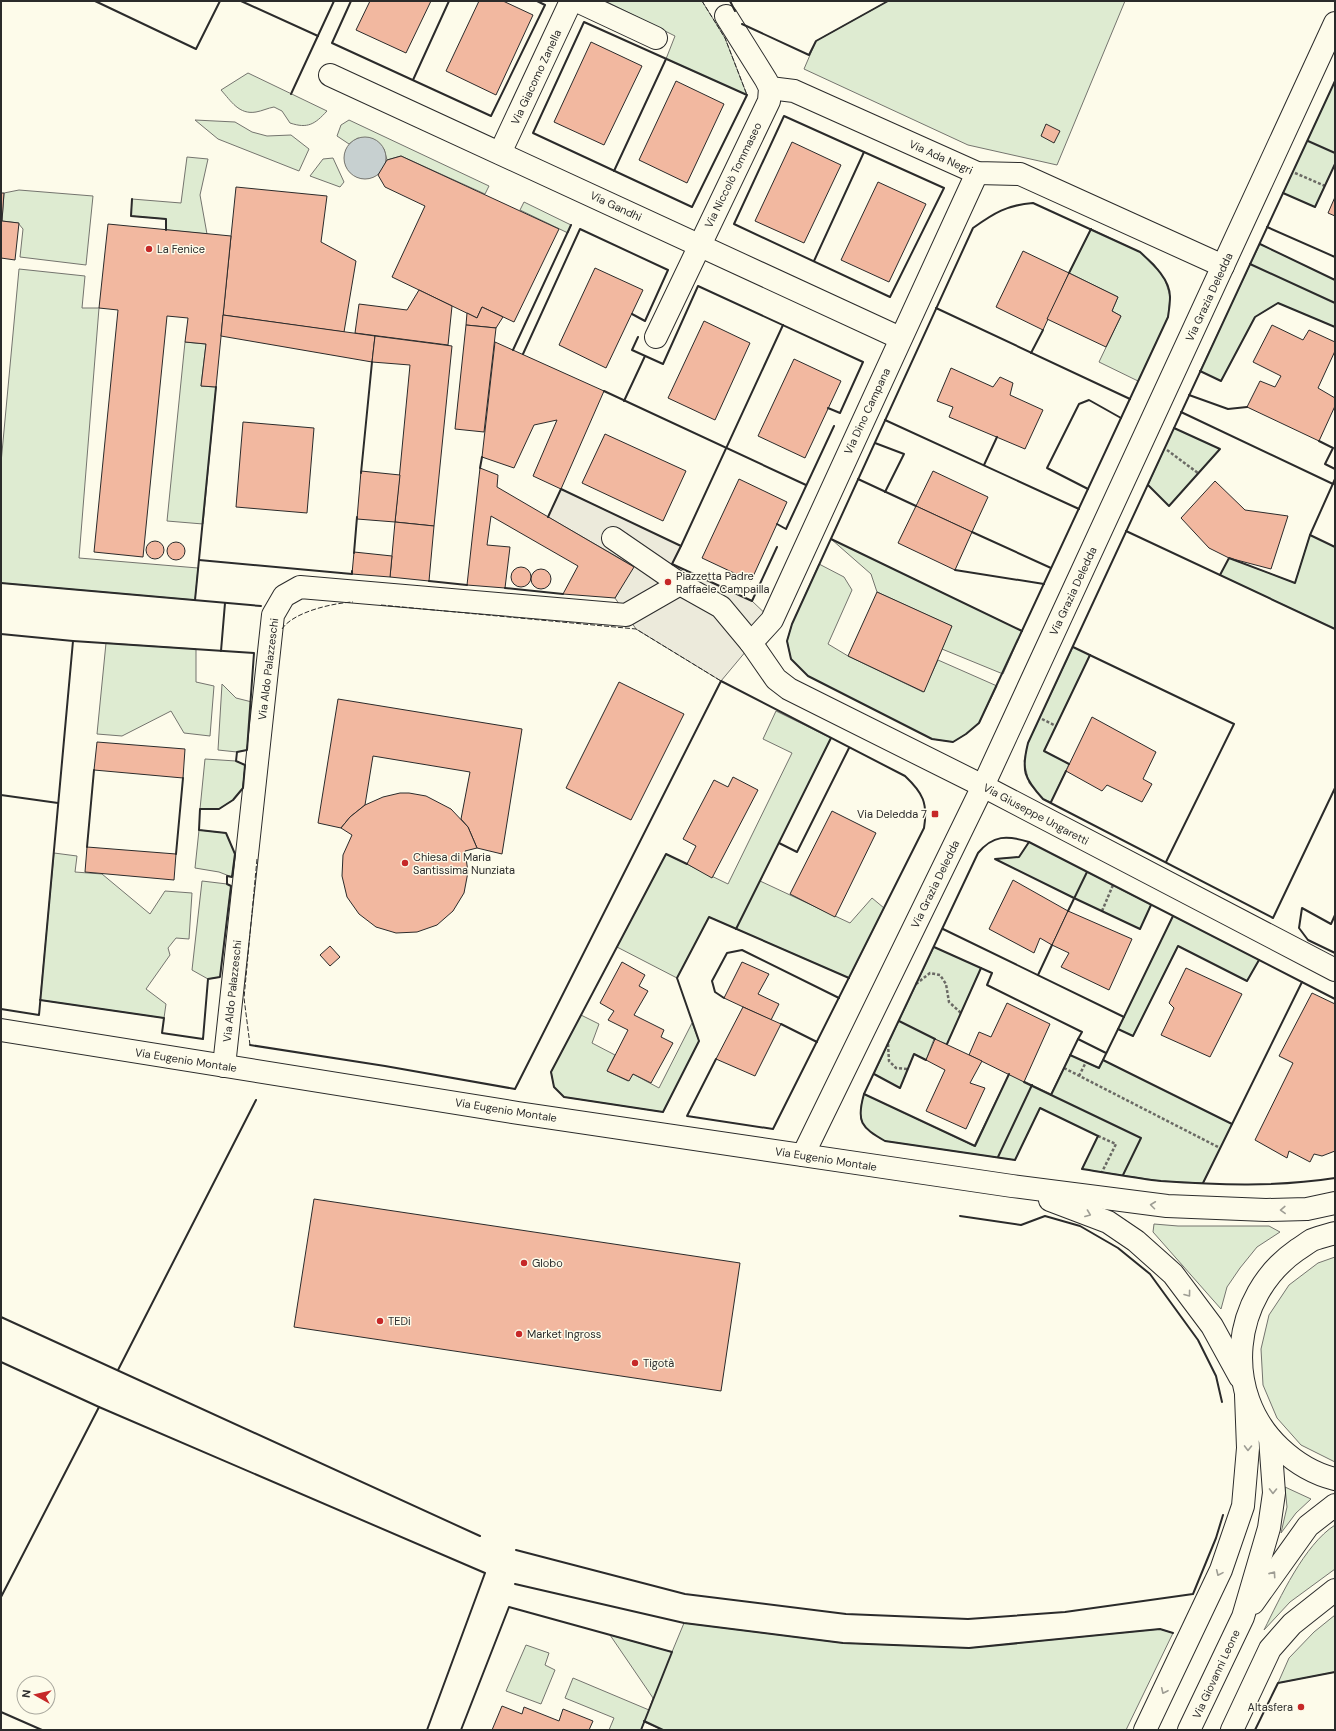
<svg xmlns="http://www.w3.org/2000/svg" width="1336" height="1731" font-family="'DM Sans',sans-serif">
  <style>
    .green { fill: #deebd1; stroke: #74746e }
    .parking { fill: #eceadb; stroke: #74746e }
    .water { fill: #c7d0d0; stroke: #74746e }
    .building { fill: #f2b8a0; stroke: #2b2b2b }
    .lines { fill: none; stroke-linecap: round; stroke-linejoin: round }
    .minor-casing { stroke: #2b2b2b; stroke-width: 24 }
    .major-casing { stroke: #2b2b2b; stroke-width: 24 }
    .path { stroke: #6a6964; stroke-width: 2.5; stroke-dasharray: 3 2; stroke-linecap: butt }
    .minor { stroke: #fdfbea; stroke-width: 22 }
    .major { stroke: #fdfbea; stroke-width: 22 }
    .fence { stroke: #2b2b2b; stroke-width: 1; stroke-dasharray: 5 2; stroke-linecap: butt }
    .wall { stroke: #2b2b2b; stroke-width: 2 }
    .oneway { stroke: #9e9d94 }
    .poi-dot { fill: #c62828; stroke: #fdfbea; stroke-width: 1.5 }
    .labels { text-anchor: middle; stroke-width: 3; stroke-linejoin: round; paint-order: stroke }
    .street-label { font-size: 11px; fill: #2b2b2b; stroke: #fdfbea }
    .poi-label { font-size: 11px; fill: #2b2b2b; stroke: #fdfbea; text-anchor: start }
  </style>
  <rect width="100%" height="100%" fill="#fdfbea"/>
  <g class="green">
    <path d="M605,1H702L725,38L747,95L666,59L675,36Z"/>
    <path d="M888,1H1125L1057,165L968,145L804,69L816,41Z"/>
    <path d="M248,73L327,111C315,124 308,129 290,123L282,111L274,107C268,108 262,111 256,112C239,115 231,101 221,90Z"/>
    <path d="M1335,81V164L1315,207L1283,193Z"/>
    <path d="M195,120L235,122L252,132L267,136L291,135L309,149L299,171L218,139Z"/>
    <path d="M349,120L489,186L485,194L401,156L387,160L384,149L358,138L349,144L337,136L341,125Z"/>
    <path d="M187,157L208,159L200,195L207,234L166,230V219L131,216L132,199L181,203Z"/>
    <path d="M333,158L344,182L340,187L310,176L323,159Z"/>
    <path d="M19,190L93,196L86,265L20,257L23,229L18,223L2,221L4,193Z"/>
    <path d="M524,202L571,225L568,233L520,210Z"/>
    <path d="M1091,229L1140,252L1154,264L1165,280L1170,296L1168,317L1138,381L1099,362L1121,316L1112,311L1118,297L1069,273Z"/>
    <path d="M1260,244L1335,280V327L1278,303L1255,317L1221,381L1200,371Z"/>
    <path d="M19,269L85,276L82,308H99L79,558L198,568L195,600L1,583V463Z"/>
    <path d="M185,342L206,344L201,386L216,387L203,524L167,521Z"/>
    <path d="M1174,428L1220,449L1169,506L1148,485Z"/>
    <path d="M1310,535L1335,547V629L1220,575L1229,558L1295,583Z"/>
    <path d="M831,539L1022,631L1003,674L942,649L951,626L877,592L871,574Z"/>
    <path d="M819,564L844,577L852,590L828,644L848,656L923,692L938,660L997,686L979,723L966,734L953,742L932,739L808,676L791,659L787,641L792,624Z"/>
    <path d="M106,643L196,649V682L214,686L210,736L184,733L171,711L122,736L97,734Z"/>
    <path d="M1073,647L1090,655L1044,751L1069,764L1051,802L1043,799L1029,783L1024,761L1028,743Z"/>
    <path d="M222,684L236,698L252,702L247,750L237,752L218,750Z"/>
    <path d="M776,711L831,738L760,881L850,923L872,898L884,908L849,978L709,917L677,978L617,947L666,854L728,884L792,753L763,739Z"/>
    <path d="M205,759L236,761L245,765L243,788L233,800L219,809H200Z"/>
    <path d="M199,830L226,833L235,854L232,877L219,872L195,868Z"/>
    <path d="M1029,842L1151,905L1140,929L1074,898L995,859L1019,857Z"/>
    <path d="M54,853L77,856L75,872L102,874L150,914L165,891L192,893L189,939L176,938L168,948L170,955L146,989L166,1004L164,1018L40,1000Z"/>
    <path d="M202,881L227,884L231,886L220,977L208,979L192,970Z"/>
    <path d="M1173,916L1259,960L1247,981L1178,946L1133,1036L1118,1029Z"/>
    <path d="M934,947L981,968L947,1044L934,1039L926,1060L914,1054L900,1088L874,1074Z"/>
    <path d="M581,1015L599,1024L592,1043L615,1055L607,1071L628,1081L633,1074L659,1088L692,1023L699,1041L663,1112L564,1097L554,1087L551,1072Z"/>
    <path d="M1070,1055L1098,1068L1103,1060L1232,1124L1203,1183L1160,1181L1082,1169L1098,1136L1040,1108L1015,1160L885,1141C861,1127 856,1122 864,1094L974,1146L1009,1074L1051,1094Z"/>
    <path d="M1154,1224L1178,1226H1269L1280,1232L1257,1247L1240,1268L1227,1287L1221,1309L1153,1232Z"/>
    <path d="M1335,1257V1462L1301,1445L1277,1418L1263,1385L1261,1349L1269,1315L1289,1285L1318,1263Z"/>
    <path d="M1285,1487L1311,1499L1296,1513L1281,1533L1287,1507Z"/>
    <path d="M1335,1525V1569L1290,1602L1264,1630C1280,1598 1304,1545 1335,1525Z"/>
    <path d="M1335,1615V1672L1278,1683L1289,1658L1314,1632Z"/>
    <path d="M684,1623L843,1643L969,1648L1160,1629L1173,1633L1126,1730H663L644,1722L641,1730H609L614,1718L565,1698L573,1678L649,1710L653,1698L610,1635L672,1652Z"/>
    <path d="M526,1645L549,1653L545,1665L555,1670L541,1704L506,1691Z"/>
  </g>
  <path class="parking" d="M561,489L681,546L672,564L752,601L772,620L721,681L636,629L615,598L633,566L548,517Z"/>
  <circle class="water" cx="365" cy="158" r="21"/>
  <g class="building">
    <path d="M370,1H431L406,53L356,30Z"/>
    <path d="M479,1H503L533,15L496,95L446,71Z"/>
    <path d="M591,42L642,66L604,145L554,122Z"/>
    <path d="M676,81L724,104L687,183L639,160Z"/>
    <path d="M1046,124L1060,131L1054,143L1041,136Z"/>
    <path d="M792,142L841,165L804,243L755,221Z"/>
    <path d="M401,156L559,229L514,322L482,307L477,318L392,277L425,206L385,187L378,175L387,160Z"/>
    <path d="M878,182L926,204L889,282L841,260Z"/>
    <path d="M236,187L327,196L321,242L356,261L344,332L223,315Z"/>
    <path d="M1,193H4L2,221L19,223L15,260L1,258Z"/>
    <path d="M1335,197V216L1328,213Z"/>
    <path d="M108,224L231,236L216,387L201,386L206,344L185,342L188,318L167,316L143,557L94,552L118,310L99,308Z"/>
    <path d="M1023,251L1069,273L1043,330L996,307Z"/>
    <path d="M595,268L643,290L606,368L559,345Z"/>
    <path d="M1069,273L1118,297L1112,311L1121,316L1106,347L1047,319Z"/>
    <path d="M419,290L452,306L448,345L355,333L359,304L407,310Z"/>
    <path d="M482,307L503,317L496,328L466,325L467,313L477,318Z"/>
    <path d="M223,315L375,336L372,362L221,336Z"/>
    <path d="M704,321L750,343L715,420L668,398Z"/>
    <path d="M466,325L496,328L484,432L455,429Z"/>
    <path d="M1272,325L1303,340L1309,330L1335,342V351L1318,388L1335,398V406L1319,441L1247,407L1260,381L1275,387L1281,376L1253,362Z"/>
    <path d="M375,336L452,346L434,526L395,522L410,365L372,362Z"/>
    <path d="M495,342L604,391L561,489L533,476L557,420L534,425L514,468L482,457Z"/>
    <path d="M794,359L841,381L805,458L758,436Z"/>
    <path d="M951,368L993,387L1000,377L1013,383L1010,395L1043,410L1025,449L949,417L953,407L937,401Z"/>
    <path d="M243,422L314,428L307,513L236,507Z"/>
    <path d="M605,434L686,471L663,521L582,483Z"/>
    <path d="M480,468L498,475L497,487L634,567L615,598L563,594L578,566L491,516L487,545L510,547L505,588L467,585Z"/>
    <path d="M361,471L400,475L395,522L357,519Z"/>
    <path d="M933,471L988,497L972,532L916,506Z"/>
    <path d="M739,479L787,502L751,581L702,558Z"/>
    <path d="M1215,481L1245,510L1288,516L1271,569L1229,558L1209,548L1181,518Z"/>
    <path d="M916,506L972,532L955,570L898,543Z"/>
    <path d="M395,522L434,526L429,581L390,577Z"/>
    <circle cx="155" cy="550" r="9"/>
    <circle cx="176" cy="551" r="9"/>
    <path d="M354,552L392,556L390,577L352,574Z"/>
    <circle cx="521" cy="577" r="10"/>
    <circle cx="541" cy="579" r="10"/>
    <path d="M877,592L952,626L924,692L848,656Z"/>
    <path d="M619,682L684,714L631,820L566,788Z"/>
    <path d="M338,699L522,729L502,854L477,848L468,827L461,819L470,772L373,756L365,805L350,817L341,828L318,823Z"/>
    <path d="M1092,717L1156,752L1143,779L1152,784L1142,802L1107,785L1102,791L1066,771Z"/>
    <path d="M97,742L185,749L183,778L94,770Z"/>
    <path d="M733,777L758,790L712,878L687,864L696,846L683,839L714,780L728,787Z"/>
    <path d="M400,793H409L426,796L451,809L468,827L477,848L465,851L468,872L464,893L453,911L437,925L417,932L396,933L376,927L359,914L347,897L342,876L343,855L352,835L341,828L350,817L365,805L383,797Z"/>
    <path d="M832,811L876,833L835,917L790,894Z"/>
    <path d="M87,847L176,854L174,880L85,872Z"/>
    <path d="M1013,880L1068,911L1052,945L1040,938L1034,953L989,929Z"/>
    <path d="M1068,911L1132,939L1109,990L1061,967L1069,953L1052,945Z"/>
    <path d="M330,946L340,957L330,966L320,955Z"/>
    <path d="M622,962L645,975L639,986L648,991L634,1015L664,1030L661,1037L673,1043L651,1083L633,1074L629,1081L607,1071L628,1030L608,1020L614,1011L600,1003Z"/>
    <path d="M742,962L769,974L758,994L779,1004L771,1020L724,998Z"/>
    <path d="M1186,968L1242,994L1210,1057L1161,1035L1174,1008L1169,1003Z"/>
    <path d="M1312,993L1335,1004V1151L1322,1156L1314,1154L1310,1162L1289,1151L1287,1158L1255,1140L1293,1063L1279,1056Z"/>
    <path d="M1007,1003L1050,1024L1024,1082L969,1055L979,1032L991,1037Z"/>
    <path d="M743,1007L781,1024L755,1076L716,1059Z"/>
    <path d="M935,1039L982,1061L970,1083L985,1088L966,1129L926,1111L945,1070L926,1060Z"/>
    <path d="M314,1199L740,1263L721,1391L294,1327Z"/>
    <path d="M502,1706L522,1714L524,1707L559,1721L563,1709L593,1721L589,1730H492Z"/>
  </g>
  <g class="lines">
    <defs>
      <g id="minor">
        <path d="M577,1L656,38"/>
        <path d="M330,75L900,338"/>
        <path d="M770,88L794,91L977,173L1020,174L1223,266"/>
        <path d="M500,153L571,1"/>
        <path d="M656,337L769,101L770,88L766,80L726,16"/>
        <path d="M613,538L680,584L721,607L751,643L776,679L789,689L983,786L1335,970"/>
        <path d="M751,643L772,620L977,173"/>
        <path d="M224,1066L273,615L284,596L300,587L626,615L680,584"/>
        <path d="M803,1155L983,786L1335,23"/>
        <path d="M1145,1730L1221,1570L1243,1506L1248,1448L1246,1395"/>
        <path d="M1232,1730L1270,1649L1292,1624L1335,1590"/>
      </g>
      <g id="major">
        <path d="M1,1030L518,1113L1012,1186L1167,1206L1266,1210L1307,1209L1335,1203"/>
        <path d="M1050,1200L1108,1222L1136,1241L1173,1274L1212,1326L1240,1377"/>
        <path d="M1335,1233C1328,1235 1319,1237 1312,1240C1307,1243 1302,1247 1297,1250C1231,1296 1221,1393 1280,1448C1296,1463 1314,1474 1335,1479"/>
        <path d="M1253,1603L1308,1526L1335,1505"/>
        <path d="M1189,1730L1243,1617L1269,1528L1274,1493L1270,1438"/>
      </g>
    </defs>
    <use href="#minor" class="minor-casing"/>
    <use href="#major" class="major-casing"/>
    <g class="path">
      <path d="M1295,173L1325,186"/>
      <path d="M1167,450L1198,473"/>
      <path d="M1042,719L1056,726"/>
      <path d="M1102,911L1113,885"/>
      <path d="M916,984L930,973L940,975L946,984L949,1002L961,1013"/>
      <path d="M888,1044L889,1061L896,1068L908,1069"/>
      <path d="M1064,1068L1220,1148"/>
      <path d="M1079,1076L1086,1062"/>
      <path d="M1098,1136L1116,1144L1102,1172"/>
    </g>
    <use href="#minor" class="minor"/>
    <use href="#major" class="major"/>
    <g class="fence">
      <path d="M702,1L725,38L747,95"/>
      <path d="M381,605L636,629L721,681"/>
      <path d="M282,629C293,612 333,603 353,602"/>
      <path d="M250,1045L244,998L257,859"/>
    </g>
    <g class="wall">
      <path d="M95,1L196,49L220,1"/>
      <path d="M241,1L318,36"/>
      <path d="M351,1L332,43L491,116L545,5L537,1"/>
      <path d="M730,1L735,11"/>
      <path d="M584,22L747,95L692,207L533,133Z"/>
      <path d="M742,24L809,55L816,41L888,1"/>
      <path d="M413,80L449,1"/>
      <path d="M1335,81L1028,743C1021,771 1024,778 1043,799L1273,918L1335,788"/>
      <path d="M291,94L334,1"/>
      <path d="M784,116L944,188L890,297L734,224Z"/>
      <path d="M1308,141L1335,153"/>
      <path d="M614,171L666,59"/>
      <path d="M1283,193L1315,207L1335,164"/>
      <path d="M132,199L131,216L166,219V230"/>
      <path d="M1033,203L1140,252C1153,264 1170,279 1170,297C1170,304 1169,310 1168,317L979,723L966,734L953,742L932,739L808,676L791,659L787,641L792,624L973,228C994,213 1007,205 1033,203Z"/>
      <path d="M1267,227L1335,257"/>
      <path d="M1260,244L1335,280"/>
      <path d="M814,261L864,152"/>
      <path d="M1250,264L1335,303"/>
      <path d="M1069,273L1091,229"/>
      <path d="M936,308L1130,399"/>
      <path d="M638,337L632,350L663,364L698,286L863,362L840,413L828,408"/>
      <path d="M513,350L571,225"/>
      <path d="M1031,353L1043,330"/>
      <path d="M523,354L580,229L668,270L645,321L632,314"/>
      <path d="M1200,371L1221,381L1255,317L1278,303L1335,327"/>
      <path d="M604,391L806,485"/>
      <path d="M1189,395L1228,409L1247,407"/>
      <path d="M624,401L645,356"/>
      <path d="M1181,412L1333,484"/>
      <path d="M885,420L1079,509"/>
      <path d="M1319,441L1333,448L1325,464L1335,469"/>
      <path d="M875,443L904,454L885,492"/>
      <path d="M984,465L997,437"/>
      <path d="M480,468L482,457"/>
      <path d="M361,473L372,362"/>
      <path d="M858,479L916,506"/>
      <path d="M1335,479L1310,535L1335,547"/>
      <path d="M1148,485L1169,506L1220,449L1174,428"/>
      <path d="M1088,489L1047,468L1079,404L1089,400L1121,418"/>
      <path d="M548,517L561,489L681,546L672,564L752,601L777,547"/>
      <path d="M777,524L786,529L834,426"/>
      <path d="M1126,531L1335,629"/>
      <path d="M972,532L1051,568"/>
      <path d="M831,539L1022,631"/>
      <path d="M681,546L783,325"/>
      <path d="M354,553L357,517"/>
      <path d="M199,560L352,574V571"/>
      <path d="M955,570L1044,584"/>
      <path d="M1220,575L1229,558L1295,583L1310,535"/>
      <path d="M429,581L467,585"/>
      <path d="M1,583L261,606"/>
      <path d="M505,588L563,594"/>
      <path d="M195,600L216,387"/>
      <path d="M1,634L73,641L39,1015L1,1009"/>
      <path d="M1073,647L1234,724L1166,862"/>
      <path d="M221,651L225,603"/>
      <path d="M1069,764L1044,751L1090,655"/>
      <path d="M1,795L58,803"/>
      <path d="M1051,802L1066,771"/>
      <path d="M1029,842L1019,857L995,859L1074,898L1140,929L1151,905"/>
      <path d="M779,843L797,852L849,748"/>
      <path d="M87,847L94,770"/>
      <path d="M176,854L183,778"/>
      <path d="M687,864L666,854L551,1072L554,1087L564,1097L663,1112L699,1041L677,978L709,917L849,978"/>
      <path d="M1068,911L1087,872"/>
      <path d="M1335,915L1331,924L1302,908L1299,928L1308,940L1335,953"/>
      <path d="M1173,916L1103,1060L1232,1124"/>
      <path d="M736,929L831,738"/>
      <path d="M943,929L1124,1017"/>
      <path d="M934,947L992,973L987,985L1082,1032L1078,1039L1106,1053"/>
      <path d="M1038,975L1052,945"/>
      <path d="M724,998L715,992L712,981L727,953L742,950L839,998"/>
      <path d="M1335,999L1029,842C1007,835 993,835 978,853L864,1094C856,1122 861,1127 885,1141L1015,1160L1040,1108L1098,1136L1082,1169C1109,1173 1135,1178 1161,1181C1218,1185 1278,1187 1335,1178"/>
      <path d="M40,1000L164,1018L162,1033L203,1039L208,979L220,977L231,886L227,884V876L232,877L235,854L226,833L199,830L200,809H219L233,800L243,788L245,765L236,761L237,752L247,750L254,653L73,641"/>
      <path d="M899,1021L935,1039"/>
      <path d="M781,1024L817,1042"/>
      <path d="M1118,1029L1133,1036L1178,946L1247,981L1259,960"/>
      <path d="M947,1044L981,968"/>
      <path d="M250,1045L385,1066L515,1089L721,681L905,776C923,793 928,803 924,828L773,1129L687,1116L716,1059"/>
      <path d="M1070,1055L1099,1068L1103,1060"/>
      <path d="M874,1074L900,1088L914,1054L926,1060"/>
      <path d="M1024,1082L1141,1138L1123,1175"/>
      <path d="M864,1094L975,1146L1009,1074"/>
      <path d="M1051,1095L1078,1039"/>
      <path d="M998,1157L1032,1085"/>
      <path d="M1203,1183L1302,982"/>
      <path d="M960,1216L1021,1225L1045,1216L1080,1226L1118,1248L1150,1274L1198,1340L1216,1376L1222,1402"/>
      <path d="M1,1317L480,1536"/>
      <path d="M1,1362L99,1407L485,1573L427,1730"/>
      <path d="M118,1370L256,1100"/>
      <path d="M516,1550L685,1594L846,1614L968,1619L1065,1612L1193,1594L1216,1538L1223,1515"/>
      <path d="M515,1584L684,1623L843,1643L969,1648L1160,1629L1173,1633"/>
      <path d="M1,1597L99,1407"/>
      <path d="M1,1712L42,1730"/>
      <path d="M644,1721L663,1730"/>
      <path d="M461,1730L509,1607L672,1652L641,1730"/>
      <path d="M1255,1730L1278,1683L1335,1672"/>
    </g>
  </g>
  <defs><path id="oneway-chevron" d="M-2-3.5L2.5 0L-2 3.5" fill="none" stroke-width="1.6" stroke-linecap="round" stroke-linejoin="round"/></defs>
  <g class="oneway">
    <use href="#oneway-chevron" transform="translate(1153 1205) rotate(-173)"/>
    <use href="#oneway-chevron" transform="translate(1283 1210) rotate(178)"/>
    <use href="#oneway-chevron" transform="translate(1088 1214) rotate(21)"/>
    <use href="#oneway-chevron" transform="translate(1188 1294) rotate(53)"/>
    <use href="#oneway-chevron" transform="translate(1248 1448) rotate(91)"/>
    <use href="#oneway-chevron" transform="translate(1273 1491) rotate(91)"/>
    <use href="#oneway-chevron" transform="translate(1219 1573) rotate(114)"/>
    <use href="#oneway-chevron" transform="translate(1273 1574) rotate(-55)"/>
    <use href="#oneway-chevron" transform="translate(1164 1691) rotate(115)"/>
  </g>
  <g class="poi-dot">
    <circle cx="149" cy="249" r="4"/>
    <circle cx="668" cy="582" r="4"/>
    <rect x="931" y="810" width="8" height="8" rx="2"/>
    <circle cx="405" cy="863" r="4"/>
    <circle cx="524" cy="1263" r="4"/>
    <circle cx="380" cy="1321" r="4"/>
    <circle cx="519" cy="1334" r="4"/>
    <circle cx="635" cy="1363" r="4"/>
    <circle cx="1301" cy="1707" r="4"/>
  </g>
  <g class="labels">
    <g class="street-label">
      <text transform="translate(536 77) rotate(-65)" y="4">Via Giacomo Zanella</text>
      <text transform="translate(941 157) rotate(24)" y="4">Via Ada Negri</text>
      <text transform="translate(733 175) rotate(-64)" y="4">Via Niccolò Tommaseo</text>
      <text transform="translate(616 206) rotate(25)" y="4">Via Gandhi</text>
      <text transform="translate(1209 297) rotate(-65)" y="4">Via Grazia Deledda</text>
      <text transform="translate(867 411) rotate(-65)" y="4">Via Dino Campana</text>
      <text transform="translate(1073 591) rotate(-65)" y="4">Via Grazia Deledda</text>
      <text transform="translate(268 669) rotate(-83)" y="4">Via Aldo Palazzeschi</text>
      <text transform="translate(1036 814) rotate(28)" y="4">Via Giuseppe Ungaretti</text>
      <text transform="translate(935 884) rotate(-64)" y="4">Via Grazia Deledda</text>
      <text transform="translate(232 991) rotate(-84)" y="4">Via Aldo Palazzeschi</text>
      <text transform="translate(186 1060) rotate(9)" y="4">Via Eugenio Montale</text>
      <text transform="translate(506 1110) rotate(9)" y="4">Via Eugenio Montale</text>
      <text transform="translate(826 1159) rotate(9)" y="4">Via Eugenio Montale</text>
      <text transform="translate(1216 1674) rotate(-65)" y="4">Via Giovanni Leone</text>
    </g>
    <g class="poi-label">
      <text x="157" y="253">La Fenice</text>
      <text x="676" y="580">Piazzetta Padre<tspan x="676" dy="13">Raffaele Campailla</tspan></text>
      <text x="927" y="818" text-anchor="end">Via Deledda 7</text>
      <text x="413" y="861">Chiesa di Maria<tspan x="413" dy="13">Santissima Nunziata</tspan></text>
      <text x="532" y="1267">Globo</text>
      <text x="388" y="1325">TEDi</text>
      <text x="527" y="1338">Market Ingross</text>
      <text x="643" y="1367">Tigotà</text>
      <text x="1293" y="1711" text-anchor="end">Altasfera</text>
    </g>
  </g>
  <rect width="1336" height="1731" fill="none" stroke="#2b2b2b" stroke-width="4"/>
  <g transform="translate(36 1695) rotate(278)"><circle r="19" fill="#fdfbea" stroke="#a9a89e"/>
  <path d="M0-3L7 15L0 10L-7 15Z" fill="#c62828"/>
  <text y="-6" font-size="11" font-weight="bold" text-anchor="middle" fill="#2b2b2b">N</text>
  </g>
</svg>
